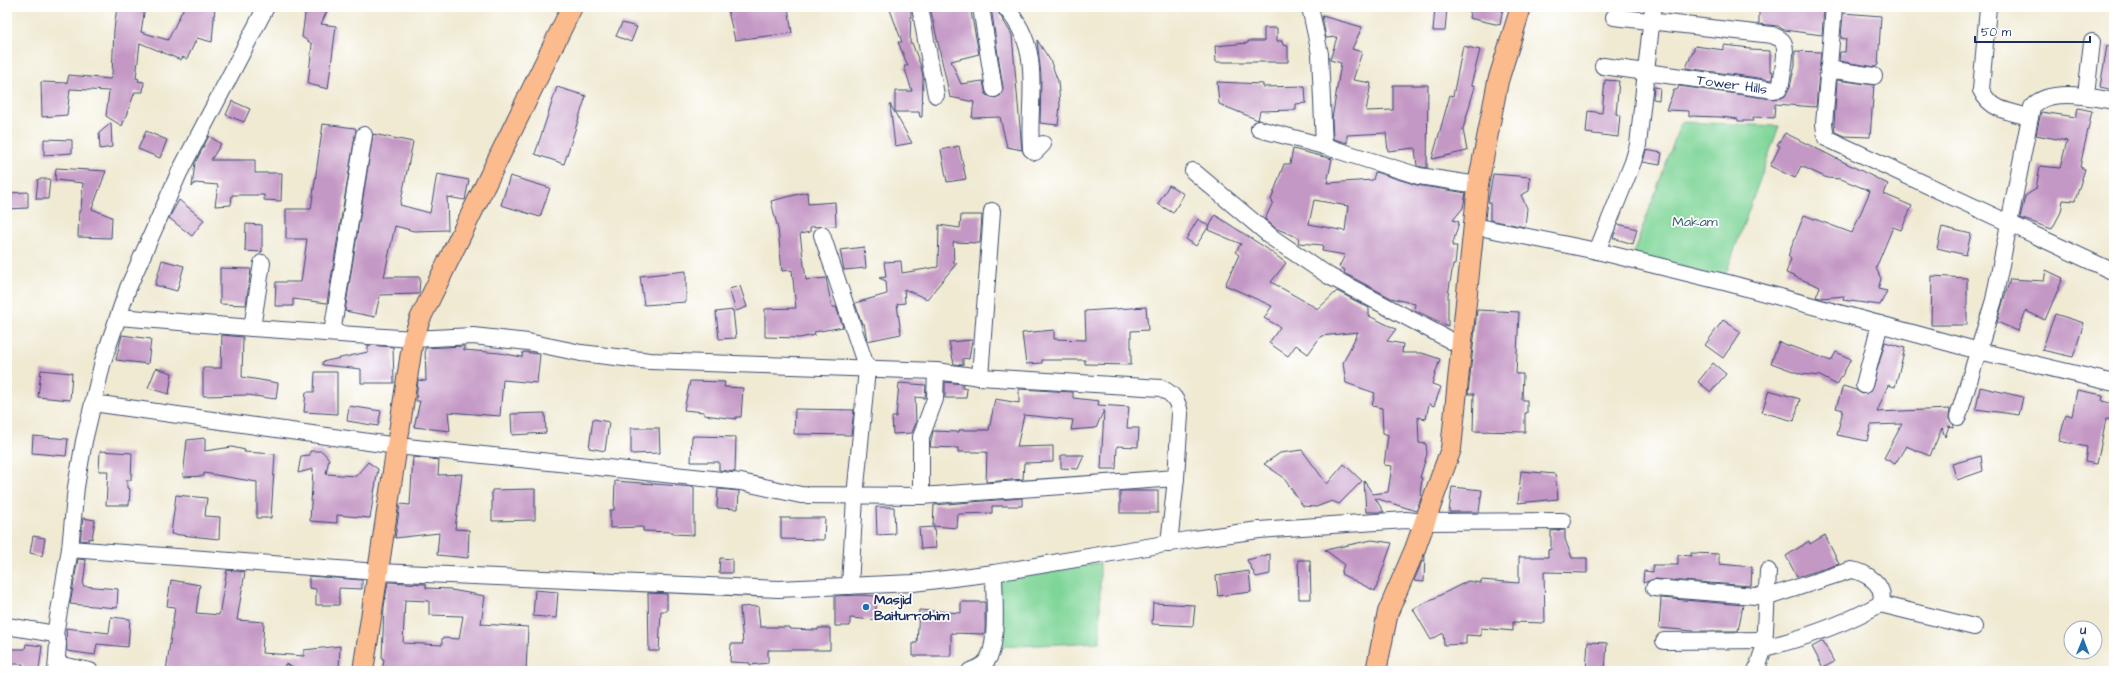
<svg xmlns="http://www.w3.org/2000/svg" width="2121" height="678" font-family="'Architects Daughter',sans-serif">
  <style>
    .green { fill: #7fd598; stroke: #4d827b }
    .building { fill: #c498c5; fill-rule: evenodd }
    .lines { fill: none; stroke-linecap: round; stroke-linejoin: round }
    .minor-casing { stroke: #3b4b70; stroke-width: 18 }
    .major-casing { stroke: #3b4b70; stroke-width: 22 }
    .minor { stroke: #fff; stroke-width: 16 }
    .major { stroke: #fbbb8d; stroke-width: 20 }
    .poi-dot { fill: #1f6fb2; stroke: #fff; stroke-width: 1.5 }
    .labels { text-anchor: middle; stroke-width: 3.5; stroke-linejoin: round; paint-order: stroke }
    .street-label { font-size: 14px; fill: #1b2f5e; stroke: #fff }
    .park-label { font-size: 14px; fill: #39616f; stroke: #fff }
    .poi-label { font-size: 14px; font-weight: bold; fill: #1b2f5e; stroke: #fff; text-anchor: start }
  </style>
  <rect width="100%" height="100%" fill="#fff"/>
  <filter id="ink" filterUnits="userSpaceOnUse"><feTurbulence type="fractalNoise" baseFrequency=".025" numOctaves="2"/><feDisplacementMap in="SourceGraphic" scale="8" xChannelSelector="R" yChannelSelector="G"/><feConvolveMatrix kernelMatrix="1 2 1 2 8 2 1 2 1" color-interpolation-filters="sRGB"/></filter>
  <filter id="wash" filterUnits="userSpaceOnUse"><feTurbulence type="fractalNoise" baseFrequency=".012" numOctaves="4" result="noise"/><feDisplacementMap in="SourceGraphic" scale="16" xChannelSelector="R" yChannelSelector="G"/><feGaussianBlur stdDeviation="0.9" result="paint"/><feColorMatrix in="noise" values="0 0 0 0 0 0 0 0 0 0 0 0 0 0 0 0 0 1.4 0 .05"/><feComposite in="paint" operator="in"/></filter>
  <g filter="url(#wash)">
    <rect width="100%" height="100%" fill="#f0ead3"/>
    <g class="green">
      <path d="M1681,122L1779,126L1724,279L1633,254Z"/>
      <path d="M1100,563V642L997,647L996,576Z"/>
    </g>
    <g id="blocks">
      <g class="building">
        <path d="M117,7H145L141,32L168,40L184,7H215L212,42L197,38L187,59L183,57L181,60L140,43L136,78L139,79L138,81L144,82L143,92H135L122,126L106,116L109,91L70,89L67,115L42,117L41,82L67,83L69,75L110,79L112,75L114,30Z"/>
        <path d="M306,7H329L321,24L336,26L328,89L308,84L312,44L302,37Z"/>
        <path d="M727,7H788L792,33L735,40Z"/>
        <path d="M889,7H911L910,43H912L921,67L923,77L922,117H920L919,112H895V91H912L904,66H908L898,42H902Z"/>
        <path d="M930,7H970L979,54L951,61L961,84L983,81L986,95L995,98L1000,96L1003,88L991,7H995L1012,35L1022,150L1007,147L1000,117L972,118L974,102L950,97Z"/>
        <path d="M1435,7H1447L1445,31H1433Z"/>
        <path d="M1471,7H1503L1500,25L1469,18Z"/>
        <path d="M1759,7H1824L1822,35L1784,30L1778,26L1759,24Z"/>
        <path d="M1843,13L1881,16L1878,65L1875,67L1839,61L1840,52H1845L1846,39L1841,38Z"/>
        <path d="M1322,16L1362,27L1352,49L1362,52L1353,80L1371,83L1366,111L1393,110V85H1428L1427,168L1417,166L1415,148L1388,151L1386,133L1347,135V143L1333,139L1332,119L1341,63L1330,60L1337,37L1326,38Z"/>
        <path d="M622,23L637,27L631,42L616,36Z"/>
        <path d="M1264,28H1277V41H1282L1283,45L1288,46V62H1216L1215,46L1248,43V41H1264Z"/>
        <path d="M1037,40L1050,60L1058,81L1060,105L1058,125L1040,123L1041,75Z"/>
        <path d="M1724,45L1750,48V50L1770,51V71L1773,72L1772,80L1686,68L1695,46L1724,50Z"/>
        <path d="M1463,46L1480,50L1471,85L1475,86L1463,129L1467,151L1432,159L1450,95L1453,96Z"/>
        <path d="M2107,46L2114,47V90L2100,87Z"/>
        <path d="M1795,51L1821,52L1816,107L1775,104L1774,118L1753,117V121H1738V119L1721,117L1689,116V111L1666,110L1674,90H1677L1679,86L1773,99L1781,98L1785,96L1790,87L1795,65Z"/>
        <path d="M1605,80L1619,81L1616,114L1620,115L1618,137L1586,133L1588,111L1602,113Z"/>
        <path d="M1837,80L1874,85L1870,137L1844,136L1835,132L1834,124Z"/>
        <path d="M1217,82L1263,84V87L1305,86L1306,103L1296,104V110L1260,111L1258,120L1219,104Z"/>
        <path d="M557,87L586,96L564,164L535,154Z"/>
        <path d="M1654,87L1660,88L1659,100L1653,99Z"/>
        <path d="M232,101L250,109L244,122L226,115Z"/>
        <path d="M890,104L912,143L895,146Z"/>
        <path d="M2078,108L2092,111L2080,167L2085,169L2075,201L2063,200L2061,212L2052,229L2020,218L2025,196L2036,189L2040,166L2060,168L2067,141L2036,135L2041,112L2076,117Z"/>
        <path d="M111,123L112,147L100,149L99,133Z"/>
        <path d="M323,124L355,128L356,130L327,303L293,299V306H275L276,282H301L307,239H286V209H311Z"/>
        <path d="M146,131L167,140L160,158L138,149Z"/>
        <path d="M1785,133L1888,184L1884,194L1912,206L1901,230L1893,227L1876,268L1881,279L1878,289L1887,291L1880,305L1843,300L1844,296L1821,298L1816,297L1820,287L1786,273L1791,259L1788,256L1804,215L1852,233L1870,191L1841,179L1827,178L1801,166L1795,178L1770,166L1780,146L1777,145Z"/>
        <path d="M373,134L413,142L400,205L430,213L437,174L469,180L465,200L447,197L448,230L414,231L395,226L384,277H420L419,294L380,295L375,317L345,311Z"/>
        <path d="M209,136L221,144L211,160H255V173H282L281,201L264,200V195H232L231,205L215,206L218,185L195,183L192,187L195,163Z"/>
        <path d="M44,139L72,140V153L44,155Z"/>
        <path d="M959,146L966,179L947,182L941,150Z"/>
        <path d="M1293,149L1332,159L1327,183L1373,180L1375,172L1417,185L1466,193L1463,208L1453,220L1459,222L1452,246H1457L1455,265H1453L1448,295V326L1414,310L1415,304L1391,298L1344,273L1345,270L1339,267L1345,255L1322,251L1323,245L1298,243L1299,238L1275,228L1265,219L1273,202L1271,200L1284,164H1290ZM1314,200L1348,206L1345,231L1309,224Z"/>
        <path d="M1646,150L1662,153L1660,165L1643,162Z"/>
        <path d="M56,168L106,171L92,209L112,217L111,238L78,237L79,211H81L83,183L55,180Z"/>
        <path d="M1493,174L1530,177L1529,191L1521,195L1527,208L1525,227L1490,220V202H1488Z"/>
        <path d="M510,176L550,188L540,217L501,205Z"/>
        <path d="M38,179H50L48,199H36Z"/>
        <path d="M1169,185L1184,194L1173,213L1158,204Z"/>
        <path d="M28,192V208L7,209V193Z"/>
        <path d="M807,192L808,204L835,202L836,226L810,227V232L800,234L806,280L826,278L832,307H836L843,327L814,332L815,335L799,338L765,337V309L796,308L792,270L782,271L778,229L771,201Z"/>
        <path d="M179,200L204,220L192,236L169,218Z"/>
        <path d="M961,215H982L980,243L953,242L954,264L957,263L927,299L904,289L905,303L897,304L901,334L867,341L864,323L862,324L855,303L887,294L886,281L879,278L886,277L884,262L901,261L902,273L938,267L939,225L960,228Z"/>
        <path d="M1215,215L1266,248L1286,263L1271,282L1318,309L1337,291L1369,308V316L1396,329L1387,341L1403,344L1402,353H1422L1440,359L1432,384L1441,387L1434,406L1429,404L1426,419L1418,417L1419,443L1426,444L1427,454L1420,478H1422L1420,495L1422,496L1416,511L1375,498L1384,512H1366L1364,481L1373,494L1388,492L1392,466L1384,465L1388,435L1383,433L1382,408L1372,406L1375,393L1346,383L1343,363L1358,332L1321,336L1308,354L1296,345L1288,356L1269,343L1280,327L1264,318L1272,306L1225,285L1239,255L1235,252L1241,244L1208,230Z"/>
        <path d="M1198,219L1209,226L1196,246L1186,239Z"/>
        <path d="M246,224L262,225V252L245,251Z"/>
        <path d="M1618,224L1637,229L1633,244L1613,238Z"/>
        <path d="M1942,227L1971,234L1966,255L1937,248Z"/>
        <path d="M864,247L866,268L844,270L840,250Z"/>
        <path d="M162,260L184,266L177,291L155,285Z"/>
        <path d="M220,268L251,269L246,305L220,304Z"/>
        <path d="M2046,270L2063,278L2045,320L2026,311L2018,331L1997,322L2010,279L2044,281Z"/>
        <path d="M686,271V302L644,305L640,276Z"/>
        <path d="M1932,276L1967,278V325H1931Z"/>
        <path d="M740,286L747,307L736,311L729,289Z"/>
        <path d="M1146,307L1148,330L1131,331V365L1085,364V360H1042V363L1026,364L1022,333L1054,330V339L1086,340L1085,311Z"/>
        <path d="M733,310L736,338L719,339L716,312Z"/>
        <path d="M1477,310L1519,312L1516,374H1523L1522,400H1527V413H1525V432L1473,431L1474,394H1468Z"/>
        <path d="M2055,314L2084,323L2073,357L2042,350Z"/>
        <path d="M1723,320L1741,332L1723,358L1705,345Z"/>
        <path d="M122,335L151,339L148,364L116,360Z"/>
        <path d="M222,335L243,337L242,377L278,383L276,399L247,395L203,396V368H221Z"/>
        <path d="M972,340L969,359L963,358V365L954,364L949,342Z"/>
        <path d="M1779,342L1831,361L1836,352L1851,359L1837,385L1820,376L1801,374L1771,363Z"/>
        <path d="M1885,342L1905,348L1895,387L1888,385L1877,412L1950,409L1949,419L1954,425L1953,427L1949,426L1945,437L1942,428L1930,456L1906,446L1895,464L1884,458L1902,424L1871,425L1867,441L1837,435L1843,410L1836,408L1843,386L1856,390L1862,394L1871,391Z"/>
        <path d="M368,345L393,347L394,383H361V369L323,365L322,362L368,352Z"/>
        <path d="M464,346V350L500,353L522,357L523,352L540,354L537,383L503,380L500,416L448,412L450,431L414,427L420,401H416L418,380L426,381L425,348Z"/>
        <path d="M1713,363L1726,374L1711,392L1698,382Z"/>
        <path d="M156,368L172,373L169,394L148,388Z"/>
        <path d="M41,370L72,373L70,400L38,397Z"/>
        <path d="M315,372H337V414L304,412L306,392H314Z"/>
        <path d="M690,381L725,382L724,387L743,388L741,417H736V419L704,415V412L684,410Z"/>
        <path d="M945,382L963,384L962,388L967,389L966,398H945Z"/>
        <path d="M899,383L926,385L925,398L915,397L916,423L912,433L893,434L892,417H896Z"/>
        <path d="M1980,387L2023,397L2019,415L1976,409Z"/>
        <path d="M1019,389L1073,392V398L1099,401L1098,405L1129,407L1127,428H1139L1138,447L1117,446L1116,469H1101L1104,410L1096,428L1071,430L1073,420L1024,415L1017,447L1053,446V462L1024,463L1023,479L986,482L987,452H958V448L930,447L933,431L959,432V430H989L995,399L1019,403Z"/>
        <path d="M1769,390L1800,399L1794,421L1762,412Z"/>
        <path d="M2077,390L2103,395L2102,401L2114,404V420L2106,419L2097,464L2085,462L2087,447L2059,441L2066,414L2072,416Z"/>
        <path d="M349,406L381,411L378,426L347,421Z"/>
        <path d="M795,409L854,410L851,435L794,434Z"/>
        <path d="M545,413L546,433L512,435L511,414Z"/>
        <path d="M593,419L609,422L605,451L589,448Z"/>
        <path d="M631,428H659L660,453L631,454Z"/>
        <path d="M33,436L68,439L66,456L32,453Z"/>
        <path d="M692,436L736,437L735,472L719,470V462H691Z"/>
        <path d="M205,438V451L232,447L245,450L244,452L275,454L271,518H257V482L204,473V476L183,477L187,440Z"/>
        <path d="M1302,450L1327,484L1344,464L1362,481L1339,504L1332,501L1316,507L1303,506L1283,477L1264,464L1280,453Z"/>
        <path d="M100,451L132,453L131,480H127V488L130,489L129,505H106L108,471H99Z"/>
        <path d="M310,451H322L329,459L326,474L356,476L368,462L378,469L370,518L337,515V523L310,521L313,469L298,473L301,456L310,455Z"/>
        <path d="M1061,455H1084L1078,469L1061,468Z"/>
        <path d="M1981,456L1983,471L1957,480L1952,464Z"/>
        <path d="M413,457L439,460L438,475L462,474L455,529L469,530L468,558L437,555L439,533L395,538L400,504L410,505Z"/>
        <path d="M1521,471L1555,474L1558,499L1518,503Z"/>
        <path d="M615,481L694,487V535L673,534V532L643,531V527L610,528V510H614Z"/>
        <path d="M1452,487L1482,490L1479,512H1449Z"/>
        <path d="M535,489V520L492,521V490Z"/>
        <path d="M718,489L739,491L738,509L717,508Z"/>
        <rect x="1120" y="491" width="38" height="22"/>
        <path d="M176,495L207,498L205,516L220,517L219,539L171,534Z"/>
        <path d="M1022,498V506H992V513L958,514L957,528L933,526L934,505Z"/>
        <path d="M876,507H894L895,534L877,535Z"/>
        <path d="M83,518L95,520L92,539L89,538L88,541L80,540Z"/>
        <path d="M781,518H825L824,540L781,539Z"/>
        <path d="M934,527L936,548L921,549L919,528Z"/>
        <path d="M1565,530V539L1572,558H1587V573L1544,572L1545,623L1513,622V631L1481,628V636L1466,635V644L1444,645L1443,633L1431,640L1413,609L1468,581L1481,583V580L1519,583V557H1548V550L1551,549V531Z"/>
        <path d="M1825,535L1839,564L1797,577L1786,556L1809,541L1810,544Z"/>
        <path d="M33,536L45,538L42,556L30,553Z"/>
        <path d="M1372,540L1392,543L1375,591L1341,574L1344,564L1325,550Z"/>
        <path d="M1691,553L1719,554V564L1752,567L1751,586L1655,579L1643,583L1644,571L1653,572V565H1678V555L1691,556Z"/>
        <path d="M1270,554V574L1256,577L1247,560Z"/>
        <path d="M1425,554L1424,582L1414,581Z"/>
        <path d="M720,558L732,559V573H719Z"/>
        <path d="M78,559L86,560L83,586L118,589L117,608L70,604Z"/>
        <path d="M1298,560H1310L1311,599H1299Z"/>
        <path d="M227,570L245,572L237,620L264,622L262,653L304,656V650L340,646L339,671H306L285,664L284,671H166L175,607L167,606L171,580L200,585L196,613L219,615Z"/>
        <path d="M1249,571L1251,592L1218,596L1216,576Z"/>
        <path d="M309,576L362,580V589L339,588V605H316V589L309,588Z"/>
        <path d="M388,582L426,584V588L451,589V590L485,596L481,624L528,627L526,671H382L384,659H382L384,607ZM405,600L429,601V615L463,616L459,639L442,638V645L403,643Z"/>
        <path d="M535,590L558,592L556,618L533,616Z"/>
        <path d="M648,593L667,594V611H661L659,651H649Z"/>
        <path d="M859,595L877,596L875,620L850,618V626H835V596Z"/>
        <path d="M1661,598L1743,605L1738,631H1693L1659,628Z"/>
        <path d="M961,602H985V634L951,633V656H913V643H917L919,610L961,613Z"/>
        <path d="M1153,603L1195,605L1193,626L1152,624Z"/>
        <path d="M758,606L760,627H789V629L818,630V628H830V650H768V663L750,665V663L730,662L731,644H743L740,607Z"/>
        <path d="M111,617L130,619L128,647L97,644L95,655L67,651L66,628L109,633Z"/>
        <path d="M1823,641L1834,662L1823,668L1812,647Z"/>
        <path d="M1588,642L1607,643L1605,671H1586Z"/>
        <path d="M26,644L42,646L39,670L23,668V664H7V649H25Z"/>
      </g>
    </g>
  </g>
  <g filter="url(#ink)">
    <use href="#blocks" fill-opacity="0" stroke="#3b4b70" stroke-width="1"/>
    <g class="lines">
      <defs>
        <g id="minor">
          <path d="M920,7L936,95"/>
          <path d="M981,7L994,89"/>
          <path d="M1005,7C1045,51 1027,96 1031,149L1035,152L1043,144"/>
          <path d="M1310,7L1320,54L1324,146"/>
          <path d="M1834,7L1824,124L1826,138L2114,272"/>
          <path d="M1988,7L1981,90C1990,110 2010,112 2030,117"/>
          <path d="M1603,66L1774,90L1779,89L1781,84C1782,75 1788,49 1783,42C1781,38 1776,37 1772,35L1614,17"/>
          <path d="M1828,69L1874,76"/>
          <path d="M2086,95L2092,42"/>
          <path d="M1259,129L1324,146L1419,176L1478,185"/>
          <path d="M1193,171L1274,239L1329,276L1461,346"/>
          <path d="M1474,226L1597,251L1728,283L1979,351L2114,383"/>
          <path d="M822,235L867,369L855,497L850,586"/>
          <path d="M1597,251L1633,162L1638,145L1653,7"/>
          <path d="M119,317L252,328L413,339L473,336L528,342L581,353L650,361L936,371L980,377L1161,388C1173,394 1178,400 1180,414L1176,478L1169,544"/>
          <path d="M252,328L262,263"/>
          <path d="M332,333L364,135"/>
          <path d="M980,377L992,211"/>
          <path d="M1864,385L1880,324"/>
          <path d="M93,403L397,446L741,482L801,495L921,496L1176,478"/>
          <path d="M1958,417L1994,300L2032,107C2049,87 2091,97 2114,101"/>
          <path d="M921,496V437L935,399L936,371"/>
          <path d="M70,549L378,572L778,589L913,583L994,573L1194,539L1259,530L1406,520L1424,522L1563,521"/>
          <path d="M1654,588L1768,597L1851,570C1866,572 1888,586 1880,604C1845,624 1804,638 1764,648"/>
          <path d="M1880,604L1974,627"/>
          <path d="M7,626L55,634"/>
          <path d="M1664,641L1765,640"/>
          <path d="M57,664L90,671"/>
          <path d="M56,671L58,643L55,634L70,549L76,487L84,441L103,361L128,288L179,173L266,7"/>
          <path d="M970,671C979,668 985,665 989,657C998,641 994,593 994,573"/>
          <path d="M1756,671L1764,648L1768,571"/>
        </g>
        <g id="major">
          <path d="M363,671L413,339L420,319L572,7"/>
          <path d="M1376,671L1388,612L1415,549L1451,449L1478,185L1498,81L1521,7"/>
        </g>
      </defs>
      <use href="#minor" class="minor-casing"/>
      <use href="#major" class="major-casing"/>
      <use href="#minor" class="minor"/>
      <use href="#major" class="major"/>
    </g>
  </g>
  <circle class="poi-dot" cx="866" cy="607" r="4"/>
  <g class="labels">
    <g class="street-label">
      <text transform="translate(1732 84) rotate(8)" y="5">Tower Hills</text>
    </g>
    <g class="park-label">
      <text x="1695" y="226">Makam</text>
    </g>
    <g class="poi-label">
      <text x="874" y="604">Masjid<tspan x="874" dy="16">Baiturrohim</tspan></text>
    </g>
  </g>
  <rect width="2121" height="678" fill="none" stroke="#fff" stroke-width="24"/>
  <g transform="translate(2083 640) rotate(1)"><circle r="19" fill="#ffffff" stroke="#a4acbf"/>
  <path d="M0-3L7 15L0 10L-7 15Z" fill="#1f6fb2"/>
  <text y="-6" font-size="11" font-weight="bold" text-anchor="middle" fill="#1b2f5e">U</text>
  </g>
  <path d="M1975 36v6h115v-6" fill="none" stroke="#1b2f5e" stroke-width="2"/>
  <text x="1981" y="36" font-size="12" fill="#1b2f5e" stroke="#ffffff" stroke-width="3" paint-order="stroke">50 m</text>
</svg>
